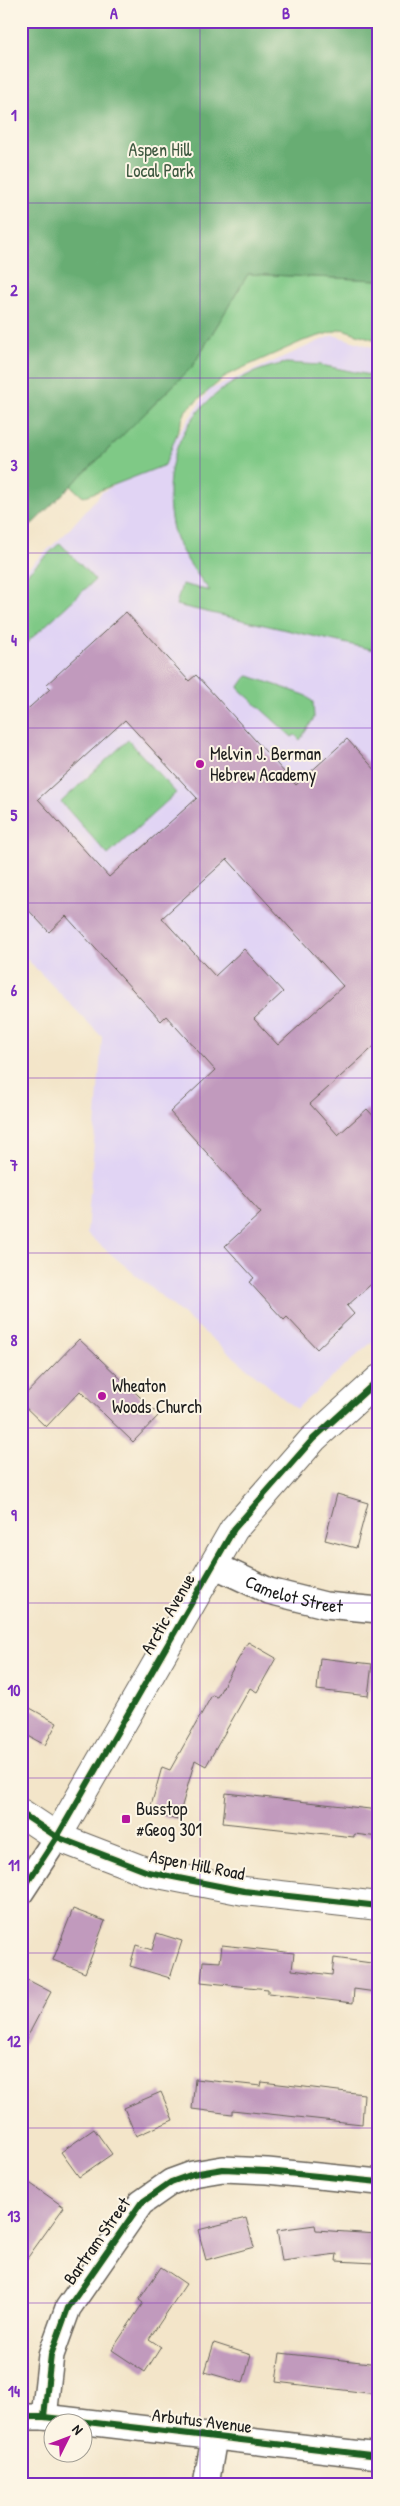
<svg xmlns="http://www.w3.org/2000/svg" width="400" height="2506" font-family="'Patrick Hand',sans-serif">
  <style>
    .built { fill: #e1d4f4 }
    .green { fill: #7fc986; stroke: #4e7251 }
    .forest { fill: #67ad73; stroke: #426448 }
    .building { fill: #c19abd; fill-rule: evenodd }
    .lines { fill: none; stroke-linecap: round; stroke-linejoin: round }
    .street-casing { stroke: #676259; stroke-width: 28 }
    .secondary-casing { stroke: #676259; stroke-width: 30 }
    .street { stroke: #fff; stroke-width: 25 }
    .secondary { stroke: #fff; stroke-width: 28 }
    .cycleway-casing { stroke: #fcf5e5; stroke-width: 9 }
    .cycleway { stroke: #1b5e20; stroke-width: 6 }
    .grid { fill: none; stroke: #7b2cbf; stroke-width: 1; stroke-opacity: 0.55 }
    .poi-dot { fill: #b5179e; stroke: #fcf5e5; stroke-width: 2 }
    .labels { text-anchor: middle; stroke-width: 4; stroke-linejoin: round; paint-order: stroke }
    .park-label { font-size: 18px; fill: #3f5941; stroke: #fcf5e5 }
    .poi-label { font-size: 18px; fill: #1c1c1c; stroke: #fcf5e5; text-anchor: start }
    .street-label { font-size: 18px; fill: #1c1c1c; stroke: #fcf5e5 }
    .neatline { fill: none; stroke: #7b2cbf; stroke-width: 2 }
    .grid-label { font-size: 16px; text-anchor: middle; font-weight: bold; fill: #7b2cbf }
  </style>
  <rect width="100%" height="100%" fill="#fcf5e5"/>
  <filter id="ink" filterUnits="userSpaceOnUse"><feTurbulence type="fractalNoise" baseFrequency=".02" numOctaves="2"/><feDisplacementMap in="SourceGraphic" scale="10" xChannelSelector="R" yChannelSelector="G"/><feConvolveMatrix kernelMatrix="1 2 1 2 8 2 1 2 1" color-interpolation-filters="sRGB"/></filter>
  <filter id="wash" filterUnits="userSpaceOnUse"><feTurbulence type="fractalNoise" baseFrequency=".0096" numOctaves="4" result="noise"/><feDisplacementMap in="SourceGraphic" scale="20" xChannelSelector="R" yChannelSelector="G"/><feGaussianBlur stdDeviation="1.12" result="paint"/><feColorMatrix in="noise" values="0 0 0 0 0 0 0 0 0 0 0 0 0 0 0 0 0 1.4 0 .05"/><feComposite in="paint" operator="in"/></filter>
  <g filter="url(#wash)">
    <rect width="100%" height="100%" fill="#f3e5c9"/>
    <path class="built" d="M333,335L379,349V1336L296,1409L87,1234L102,1037L21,953V574L66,533L102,492L160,460L209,390Z"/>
    <g class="green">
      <path d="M248,274L379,280V341L342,329L303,341L227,375L186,410L165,465L83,497L71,486L192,367Z"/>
      <path d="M286,363L321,365L379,377V651L176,605L182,584L210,591C196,573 179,552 173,529C154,444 204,379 286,363Z"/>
      <path d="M60,543L95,580L21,648V579Z"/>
      <path d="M249,676L305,695L313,702L314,718L300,740L295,735L292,737L238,688L245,678Z"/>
      <path d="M128,740L176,793L108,855L61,802Z"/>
    </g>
    <path class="forest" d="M21,21H379V280L248,274L192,367L21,535Z"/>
    <g id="blocks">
      <g class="building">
        <path d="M126,612L189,681L196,675L296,785L347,739L379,774V1042L310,1104L338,1135L367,1109L379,1122V1277L347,1306L354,1314L317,1349L287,1317L284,1320L249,1282L254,1278L225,1246L261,1213L170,1112L215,1070L166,1016L161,1021L66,916L49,932L21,902V715L50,689L46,685ZM125,720L197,798L109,877L38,799ZM227,859L343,986L278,1045L254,1019L283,992L244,949L215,976L162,918Z"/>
        <path d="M79,1339L159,1415L133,1442L80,1391L46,1427L21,1403V1399Z"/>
        <path d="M337,1494L368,1503L356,1548L325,1540Z"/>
        <path d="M248,1642L276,1658L257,1692L250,1688L206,1766L195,1760L178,1820L149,1813L162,1767L170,1770L212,1695L217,1697Z"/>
        <path d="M320,1658L372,1664L368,1696L317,1690Z"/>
        <path d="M21,1703L57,1723L45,1745L21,1732Z"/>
        <path d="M226,1793L379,1810V1837L354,1834V1837L223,1823Z"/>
        <path d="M73,1909L105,1921L85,1973L53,1960Z"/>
        <path d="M157,1933L182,1941L170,1978L130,1966L136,1945L152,1950Z"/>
        <path d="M222,1945L294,1953L292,1970L332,1975L334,1958L379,1964L376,1992L354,1989L353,2003L268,1993V1989L201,1982L203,1961L220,1962Z"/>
        <path d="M28,1980L51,1992L21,2049V1993Z"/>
        <path d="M195,2079L261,2086L262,2082L364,2094L362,2124L232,2110V2114L192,2109Z"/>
        <path d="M161,2092L173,2120L136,2136L124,2108Z"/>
        <path d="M94,2129L112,2154L79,2177L61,2152Z"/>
        <path d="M21,2177L64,2207L21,2267Z"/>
        <path d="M246,2218L254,2247L206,2260L198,2230Z"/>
        <path d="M315,2225L316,2230L377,2234L375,2263L336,2261L337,2254L282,2261L277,2230Z"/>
        <path d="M161,2267L186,2284L149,2339L161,2347L145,2372L112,2350L143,2303L139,2300Z"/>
        <path d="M214,2343L251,2355L243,2383L205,2372Z"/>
        <path d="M280,2353L379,2364L377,2394L276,2382Z"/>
      </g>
    </g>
  </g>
  <g filter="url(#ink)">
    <use href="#blocks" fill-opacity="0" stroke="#676259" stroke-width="1"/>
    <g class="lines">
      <defs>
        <g id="street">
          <path id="s1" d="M214,1565L269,1591L325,1605L379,1610"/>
          <path d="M21,1892L57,1837"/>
          <path d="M21,2417H44L379,2456"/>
          <path d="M44,2417L51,2355L68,2308L141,2203L171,2182L193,2174L223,2169L267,2171L379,2182"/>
          <path d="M206,2485L214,2438"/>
        </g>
        <g id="secondary">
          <path d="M21,1813L57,1837L148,1872L244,1891L379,1906"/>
          <path d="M57,1837L234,1529L313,1439L379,1379"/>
        </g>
      </defs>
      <use href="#street" class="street-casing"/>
      <use href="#secondary" class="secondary-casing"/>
      <use href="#street" class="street"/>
      <use href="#secondary" class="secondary"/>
      <defs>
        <g id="cycleway">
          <path d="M21,1813L57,1837L148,1872L244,1891L379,1906"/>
          <path d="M21,1892L57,1837L234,1529L313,1439L379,1379"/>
          <path d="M21,2417H44L379,2456"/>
          <path d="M44,2417L51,2355L68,2308L141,2203L171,2182L193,2174L223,2169L267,2171L379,2182"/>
        </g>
      </defs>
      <use href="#cycleway" class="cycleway-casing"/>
      <use href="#cycleway" class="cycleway"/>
    </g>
  </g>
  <path class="grid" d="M200,21V2485M21,203H379M21,378H379M21,553H379M21,728H379M21,903H379M21,1078H379M21,1253H379M21,1428H379M21,1603H379M21,1778H379M21,1953H379M21,2128H379M21,2303H379"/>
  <g class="poi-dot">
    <circle cx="200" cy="764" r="5"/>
    <circle cx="102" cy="1396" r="5"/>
    <rect x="121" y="1814" width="10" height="10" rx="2.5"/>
  </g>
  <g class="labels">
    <g class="park-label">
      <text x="160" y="156">Aspen Hill<tspan x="160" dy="21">Local Park</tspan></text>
    </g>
    <g class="poi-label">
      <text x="210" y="760">Melvin J. Berman<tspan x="210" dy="21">Hebrew Academy</tspan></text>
      <text x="112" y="1392">Wheaton<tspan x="112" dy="21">Woods Church</tspan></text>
      <text x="136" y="1815">Busstop<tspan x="136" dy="21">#Geog 301</tspan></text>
    </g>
    <g class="street-label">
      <text dy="6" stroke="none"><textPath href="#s1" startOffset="86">Camelot Street</textPath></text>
      <text transform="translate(168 1614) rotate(-60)" y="6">Arctic Avenue</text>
      <text transform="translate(197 1865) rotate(11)" y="6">Aspen Hill Road</text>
      <text transform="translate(97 2241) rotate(-55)" y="6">Bartram Street</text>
      <text transform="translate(202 2421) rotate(7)" y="6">Arbutus Avenue</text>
    </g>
  </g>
  <rect width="400" height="2506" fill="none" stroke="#fcf5e5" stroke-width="55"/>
  <g transform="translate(68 2438) rotate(48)"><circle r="24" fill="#fcf5e5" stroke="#a29e95"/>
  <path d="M0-4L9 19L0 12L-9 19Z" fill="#b5179e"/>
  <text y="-8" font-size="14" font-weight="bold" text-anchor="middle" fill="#1c1c1c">N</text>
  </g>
  <rect x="28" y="28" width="344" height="2450" class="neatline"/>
  <g class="grid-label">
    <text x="114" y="19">A</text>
    <text x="286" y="19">B</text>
    <text x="14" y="121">1</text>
    <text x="14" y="296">2</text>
    <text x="14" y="471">3</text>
    <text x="14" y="646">4</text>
    <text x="14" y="821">5</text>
    <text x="14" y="996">6</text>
    <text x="14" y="1171">7</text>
    <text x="14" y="1346">8</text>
    <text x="14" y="1521">9</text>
    <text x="14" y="1696">10</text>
    <text x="14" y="1871">11</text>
    <text x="14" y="2047">12</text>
    <text x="14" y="2222">13</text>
    <text x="14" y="2397">14</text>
  </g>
</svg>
